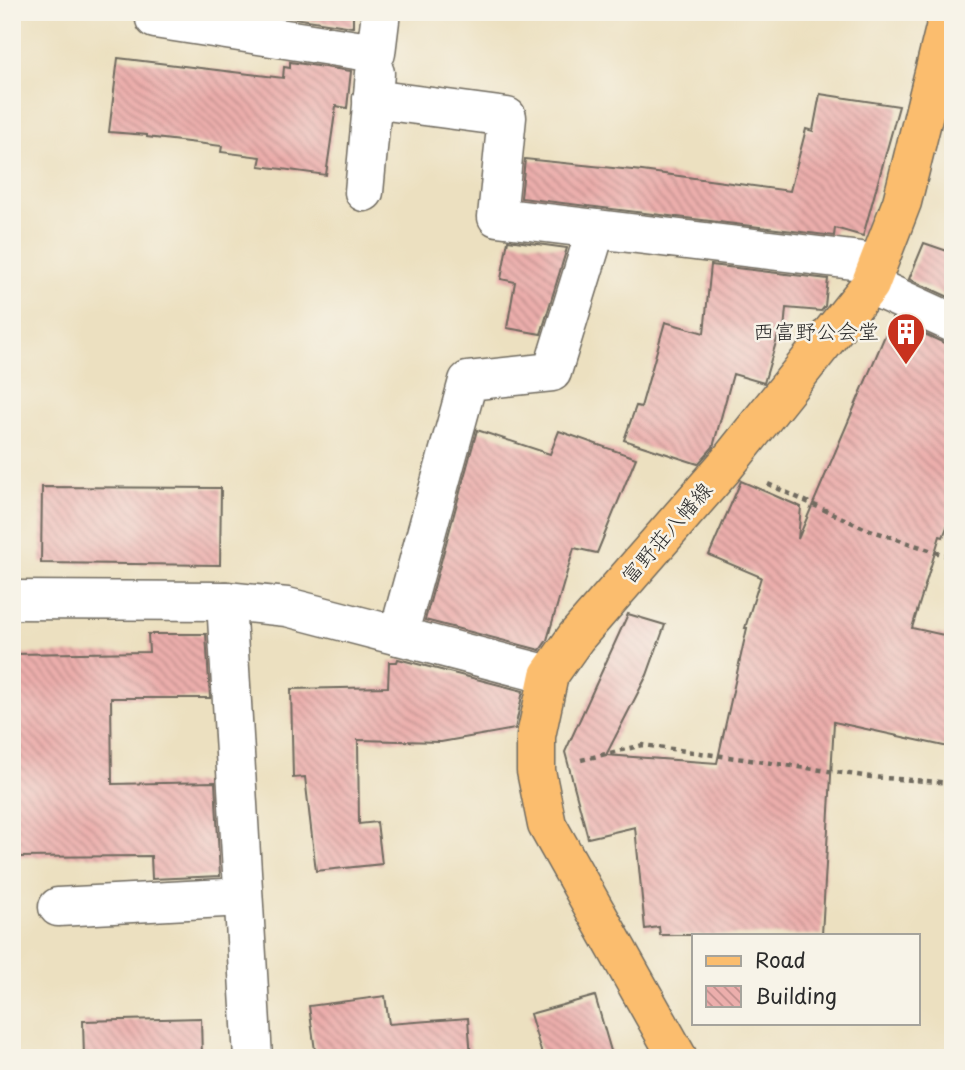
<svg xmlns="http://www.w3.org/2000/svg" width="965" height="1070" font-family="'Playpen Sans','Klee One',sans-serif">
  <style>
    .building { fill: url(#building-back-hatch) }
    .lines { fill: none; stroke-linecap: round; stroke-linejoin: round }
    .minor-casing { stroke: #6f6a5f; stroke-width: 41 }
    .major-casing { stroke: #6f6a5f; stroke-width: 41 }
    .path { stroke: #6f6a5f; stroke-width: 4.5; stroke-dasharray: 5 5; stroke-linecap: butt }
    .minor { stroke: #fff; stroke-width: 38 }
    .major { stroke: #fbbd6e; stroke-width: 38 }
    .labels { text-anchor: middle; stroke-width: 5; stroke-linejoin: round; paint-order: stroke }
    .poi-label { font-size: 21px; fill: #2b2b2b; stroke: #f7f3e8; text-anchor: end }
    .street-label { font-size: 21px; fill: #2b2b2b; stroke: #f7f3e8 }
  </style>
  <defs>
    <pattern id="building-back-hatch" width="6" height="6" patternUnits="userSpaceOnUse" patternTransform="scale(1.75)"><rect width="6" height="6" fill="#ecaeac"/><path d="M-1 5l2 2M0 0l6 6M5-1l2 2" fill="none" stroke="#bf8e8c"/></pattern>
  </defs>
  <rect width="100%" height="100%" fill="#f7f3e8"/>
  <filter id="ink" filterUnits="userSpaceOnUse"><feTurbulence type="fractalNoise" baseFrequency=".0143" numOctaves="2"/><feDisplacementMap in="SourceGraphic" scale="14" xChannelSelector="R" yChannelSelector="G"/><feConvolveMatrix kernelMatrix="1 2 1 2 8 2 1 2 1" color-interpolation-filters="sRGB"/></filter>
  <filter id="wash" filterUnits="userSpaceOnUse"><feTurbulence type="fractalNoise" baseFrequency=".00686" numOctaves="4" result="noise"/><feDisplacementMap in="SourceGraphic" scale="28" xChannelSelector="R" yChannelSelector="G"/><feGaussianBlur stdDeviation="1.57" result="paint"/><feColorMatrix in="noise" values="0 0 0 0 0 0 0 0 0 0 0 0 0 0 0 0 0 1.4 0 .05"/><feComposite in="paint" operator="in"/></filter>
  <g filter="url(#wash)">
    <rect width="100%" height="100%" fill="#ece0c0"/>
    <g id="blocks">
      <g class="building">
        <path d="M295,12H353V27L294,18Z"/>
        <path d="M118,58L283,78L284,67L290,68V62L351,71L347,108L336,106L326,175L259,166L261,157L221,152L222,146L147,137V135L109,132Z"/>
        <path d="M820,94L899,106L863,236L835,228L834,236L521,198L525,159L642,171L790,191L806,129L813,131Z"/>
        <path d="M508,240L567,248L541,334L507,328L515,282L501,279Z"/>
        <path d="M924,243L953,253V299L909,279Z"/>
        <path d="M711,265L828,279L825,306L821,311L786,308L784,330L780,329L764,383L733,374L713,447L698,464L624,440L636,406L641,407L665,322L704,333Z"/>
        <path d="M892,319L944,343L953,344V512L943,537L940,536L912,628L953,637V748L834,722L822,935H660L659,927L645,929L635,827L588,838L565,752L628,614L665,625L647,675L606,755L717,763L747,628H745L761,577L709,555L741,481L801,507L798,539Z"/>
        <path d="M477,430L550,454L559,431L636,458L597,553L574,548L547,640L540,650L425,620Z"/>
        <path d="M42,487L221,488L220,565L41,563Z"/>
        <path d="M148,634H206L210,698H111L112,784L215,782L220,876L152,879L151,856L12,857V654L149,652Z"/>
        <path d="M398,659L523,691L515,729L441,742L358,740L359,824L377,822L382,864L316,871L305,777L293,778L291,689L388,687L389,662H397Z"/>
        <path d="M385,996L389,1024L468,1018L471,1058H316L309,1006Z"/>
        <path d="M595,996L613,1058H543L530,1014Z"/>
        <path d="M201,1018L202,1058H84L83,1021Z"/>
      </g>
    </g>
  </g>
  <g filter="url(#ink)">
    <use href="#blocks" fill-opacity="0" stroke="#6f6a5f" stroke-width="2"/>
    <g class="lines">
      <defs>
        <g id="minor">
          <path d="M156,12L155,19L376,53L381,12"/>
          <path d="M372,99L507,117L497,217L861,261"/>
          <path d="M364,192L375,73"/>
          <path d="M870,285L953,323"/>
          <path d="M12,600L226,601L287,607L549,675"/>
          <path d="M226,601L253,1058"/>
          <path d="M398,636L468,381L552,372L596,229"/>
          <path d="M58,907L243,897"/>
        </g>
        <path id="major" d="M678,1058L547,825L536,771V736L549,675L576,637L726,465L870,285L902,202L949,12"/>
      </defs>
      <use href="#minor" class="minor-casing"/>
      <use href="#major" class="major-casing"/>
      <g class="path">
        <path d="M768,484L864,528L953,558"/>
        <path d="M581,760L643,745L871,777L953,783"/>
      </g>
      <use href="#minor" class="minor"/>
      <use href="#major" class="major"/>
    </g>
  </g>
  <defs>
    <symbol id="building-pin" viewBox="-11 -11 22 30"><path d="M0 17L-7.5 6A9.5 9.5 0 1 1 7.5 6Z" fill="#c8321e" stroke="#f7f3e8"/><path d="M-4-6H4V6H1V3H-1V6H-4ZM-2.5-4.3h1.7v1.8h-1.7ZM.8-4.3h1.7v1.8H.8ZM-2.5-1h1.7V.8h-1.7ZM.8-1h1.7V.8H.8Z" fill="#fff"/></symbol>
  </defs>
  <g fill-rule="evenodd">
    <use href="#building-pin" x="884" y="310" width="44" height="60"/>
  </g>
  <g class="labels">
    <g class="poi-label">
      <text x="879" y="339">西富野公会堂</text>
    </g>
    <g class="street-label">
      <text transform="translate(667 533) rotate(-49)" y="7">富野荘八幡線</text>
    </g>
  </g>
  <rect width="965" height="1070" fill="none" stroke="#f7f3e8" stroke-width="42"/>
  <rect x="692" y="934" width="228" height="91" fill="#f7f3e8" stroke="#a5a39c" stroke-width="2"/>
  <rect x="706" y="956" width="35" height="10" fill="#fbbd6e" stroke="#a5a39c" stroke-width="2"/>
  <text x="755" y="968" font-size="21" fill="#2b2b2b">Road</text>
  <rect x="706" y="986" width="35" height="21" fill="url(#building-back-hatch)" stroke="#a5a39c" stroke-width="2"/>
  <text x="755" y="1004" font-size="21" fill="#2b2b2b">Building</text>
</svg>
